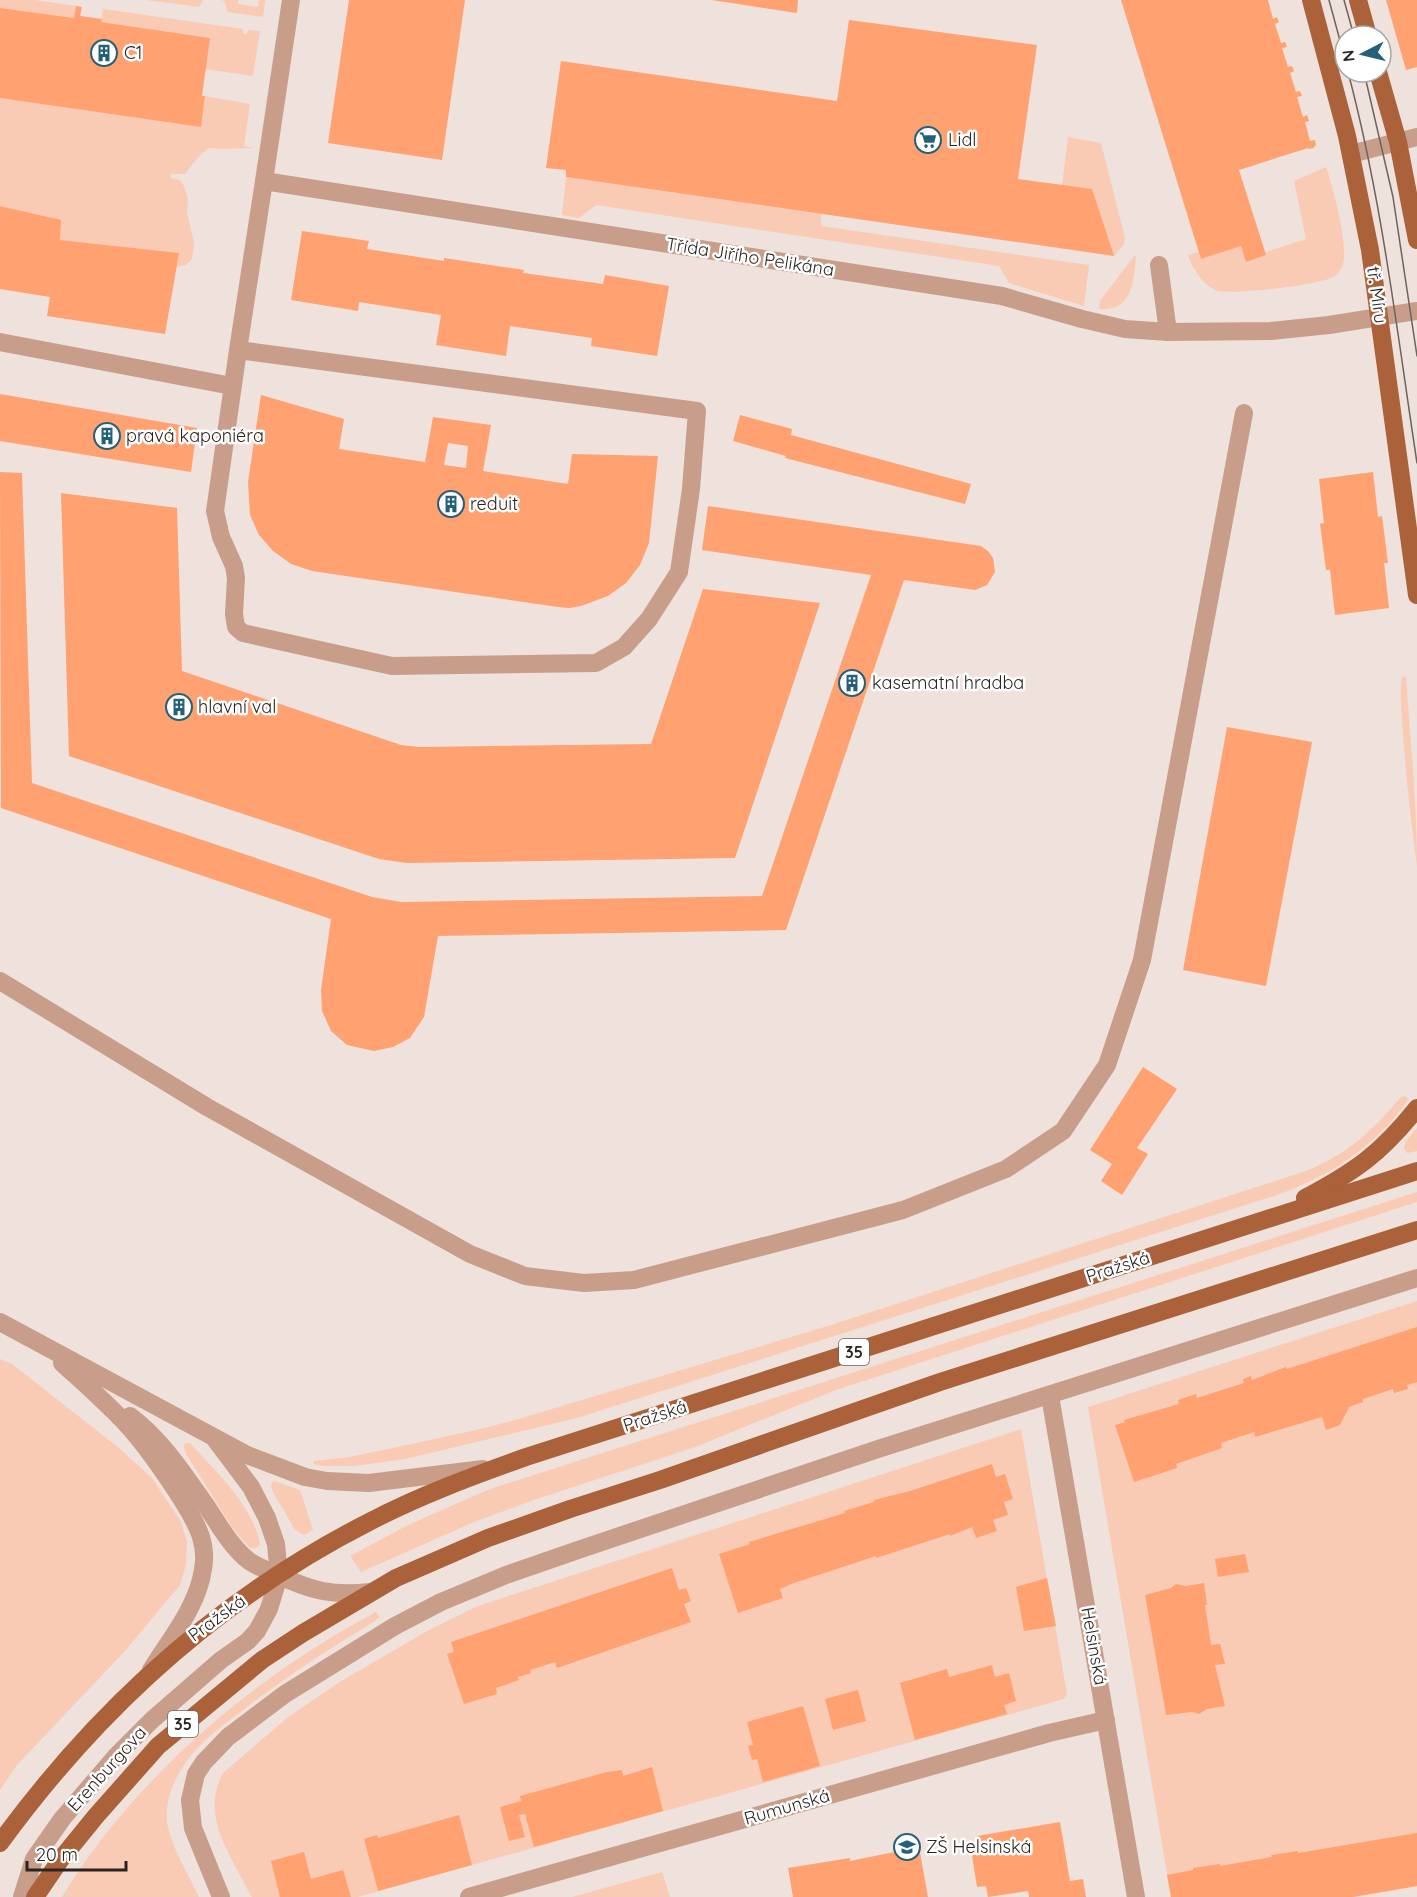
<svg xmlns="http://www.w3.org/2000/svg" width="1417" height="1897" font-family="Quicksand,sans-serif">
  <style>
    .green { fill: #f9cbb4 }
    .building { fill: #ffa170; fill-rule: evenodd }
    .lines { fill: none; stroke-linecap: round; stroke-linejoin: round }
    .minor { stroke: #c89e8a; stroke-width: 18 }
    .major { stroke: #ab6139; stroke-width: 18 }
    .tram { stroke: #6c6460; stroke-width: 1.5 }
    .labels { text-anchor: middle; stroke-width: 5; stroke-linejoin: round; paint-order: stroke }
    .shield { fill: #fff; stroke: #6a6664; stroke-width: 1.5 }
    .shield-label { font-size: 16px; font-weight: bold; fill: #2a2522 }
    .poi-label { font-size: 18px; fill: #2a2522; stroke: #fff; text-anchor: start }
    .street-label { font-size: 18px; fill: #2a2522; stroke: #fff }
  </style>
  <rect width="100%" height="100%" fill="#efe1db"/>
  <g class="green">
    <path d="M0,0H35L76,6L74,18L0,8Z"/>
    <path d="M147,0H203L199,7Z"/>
    <path d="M221,0H238V4L258,7L259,0H265L263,17L228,12L224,1Z"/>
    <path d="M103,9L243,29V34H247L248,30L260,31L253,76L205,69L209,38L101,22Z"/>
    <path d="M205,96L250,104L244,146L254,148L224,149L209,148C202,152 189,167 186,174H171V178L180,180L184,186L188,199L187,212L194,243L192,259L186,265L177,267L179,253L60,240V220L0,206V98L201,127Z"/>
    <path d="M1068,137L1101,143L1125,238L1124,244L1114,256L1062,185Z"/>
    <path d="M1326,167C1333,187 1350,249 1342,267C1340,271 1337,275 1333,277C1319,285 1229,296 1215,290C1202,284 1192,267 1188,255L1199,252L1201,259L1241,246L1246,262L1266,255L1265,252L1306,239L1294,181Z"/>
    <path d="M566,177L821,214V226L1089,265L1084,306L1009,283L999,266L596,205L579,218L562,215Z"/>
    <path d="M1134,256H1136C1134,282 1132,312 1099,309L1100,301Z"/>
    <path d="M1406,676C1410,739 1417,802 1417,866C1411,821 1406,777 1403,733C1402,715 1399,695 1402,678Z"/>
    <path d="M1405,1096L1409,1099C1375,1146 1331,1176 1277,1195L577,1418L405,1459L354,1466H322L314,1464V1461L350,1457L477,1430L522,1418L831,1325L1306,1171C1348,1154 1372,1131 1401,1097Z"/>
    <path d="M1417,1128V1151L1407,1153L1404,1148L1406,1141Z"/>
    <path d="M1417,1192V1202L836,1390L695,1447L531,1501L474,1522L361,1572L350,1556L410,1524L490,1489Z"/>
    <path d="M1417,1301V1886L1353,1897H1171L1088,1407Z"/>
    <path d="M0,1359L12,1364L119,1448L152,1478L181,1522L187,1542L186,1565L180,1585L124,1652L17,1765L0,1790Z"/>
    <path d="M1021,1429L1067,1694L1064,1699L358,1897H252L249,1892C230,1854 200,1815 223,1773L287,1718L338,1683L427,1631L478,1606Z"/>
    <path d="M185,1443H190C216,1472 253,1505 260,1545L257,1548H250L233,1529L185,1452L184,1446Z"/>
    <path d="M274,1481L300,1490L313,1530L304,1535L295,1530L272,1490L271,1484Z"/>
    <path d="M376,1612L380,1618C332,1647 287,1676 243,1710C223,1725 201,1741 186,1762C174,1779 165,1800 167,1822C170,1845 189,1875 199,1897H62C133,1779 255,1676 376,1612Z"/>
    <path d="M662,1872L670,1897H572Z"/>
  </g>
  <g class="building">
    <path d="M349,0H465L442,160L328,143Z"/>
    <path d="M712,0H798L797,13Z"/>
    <path d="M1121,0H1268L1273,19L1277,17L1279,22L1275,24L1281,43L1285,42L1287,47L1282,48L1288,67L1292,66L1294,71L1290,73L1296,92L1300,91L1302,96L1297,97L1303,117L1307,115L1309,121L1305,122L1310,141L1315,140L1316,145L1313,148L1309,149L1308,148L1239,170L1266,255L1246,262L1241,246L1201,259Z"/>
    <path d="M1386,0H1417V67L1406,70Z"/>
    <path d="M76,6L82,7L80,16L102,19L101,22L210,38L202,96H205L201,127L0,98V8L74,18Z"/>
    <path d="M849,20L1037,45L1018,179L1092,189L1114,256L566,177V170L546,168L561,61L837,101Z"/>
    <path d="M0,206L61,220L60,240L179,253L165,334L47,316L50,297L0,289Z"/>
    <path d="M302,231L369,241L367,249L444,261V258L524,270L523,273L603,284L605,275L669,286L657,356L591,346L592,338L510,326L506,356L436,345L441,315L359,302L358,311L291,300Z"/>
    <path d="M0,394L197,428L191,472L0,441Z"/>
    <path d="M261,395L344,419L339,449L425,462L433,417L491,425L483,471L568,484L572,454L658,456L649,543L640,565L626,583L608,596L581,606L569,608L558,607L312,571L291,564L273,551L259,535L250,515L248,482ZM448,443L468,446L466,468L444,465Z"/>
    <path d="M740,415L792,429L791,435L971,484L965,504L785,458L786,456L733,441Z"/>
    <path d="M0,472L22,473L32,783L372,897L401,902L762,896L871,575L702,550L708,506L981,546L988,551L993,558L995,572L987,585L975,590L904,580L786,930L438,936L424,1017L410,1038L393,1047L374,1051L347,1045L331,1031L322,1011L321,990L331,919L1,808Z"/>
    <path d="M1373,472L1378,517L1382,516L1388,563H1384L1389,608L1335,615L1330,570H1326L1320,524L1324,523L1319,479Z"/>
    <path d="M61,493L177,508L182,671L401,745L419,747L651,744L703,589L820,603L735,858L407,863L379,859L69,756Z"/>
    <path d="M1227,727L1312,742L1266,986L1183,970Z"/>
    <path d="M1143,1067L1177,1089L1137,1148L1148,1154L1122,1195L1101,1181L1112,1164L1090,1150Z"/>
    <path d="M1417,1327V1382L1407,1385L1408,1389L1394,1393L1393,1389L1363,1399V1402L1349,1407L1340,1425L1326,1430L1322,1417L1255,1437L1254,1432L1221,1443L1222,1448L1176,1464L1177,1468L1134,1482L1115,1425L1125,1422L1124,1420L1179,1404L1178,1400L1196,1394L1197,1398L1244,1383L1243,1379L1251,1376L1252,1380L1286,1367L1287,1369Z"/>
    <path d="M992,1464L996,1477L1005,1474L1013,1499L1004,1502L1008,1515L993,1520L997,1531L976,1538L972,1527L950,1536V1534L876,1558V1556L794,1583L780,1589L783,1598L738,1613L719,1554L750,1544L749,1542L845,1513L844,1511L874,1502V1500L910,1491Z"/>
    <path d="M1245,1554L1249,1572L1218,1577L1215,1559Z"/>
    <path d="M672,1568L679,1590L686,1588L691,1601L684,1604L691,1622L557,1668L555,1662L530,1670L531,1673L518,1677L519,1680L496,1688L497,1694L464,1704L447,1654L454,1652L451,1642Z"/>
    <path d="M1047,1578L1056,1626L1024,1631L1016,1587Z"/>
    <path d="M1204,1583L1207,1605H1205L1211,1645L1220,1644L1225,1664L1215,1665L1225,1706L1207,1709L1199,1714L1192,1712L1166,1715L1145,1595L1171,1588L1176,1584L1186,1586Z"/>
    <path d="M992,1665L995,1677L1009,1673L1016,1701L1004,1705L1007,1714L915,1740L900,1683L947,1669L949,1677Z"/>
    <path d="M858,1690L866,1721L833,1730L825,1699Z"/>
    <path d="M803,1706L820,1766L763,1782L757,1759L752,1760L748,1746L753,1745L747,1722Z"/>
    <path d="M652,1767L663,1811L534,1847L525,1814L519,1815L525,1837L509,1841L500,1807L521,1801L520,1796L607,1772L622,1770L623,1776Z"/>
    <path d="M459,1815L472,1865L378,1891L364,1839L377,1835L378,1838Z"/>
    <path d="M1060,1822L1070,1881L1083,1879L1086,1897H1029L1028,1891L988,1897L986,1886L977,1887L972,1855L980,1853L977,1836Z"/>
    <path d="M1417,1833V1886L1353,1897H1171L1167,1875L1193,1870V1868L1220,1864V1866L1272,1857L1271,1855L1298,1851V1853Z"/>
    <path d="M919,1847L928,1897H793L788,1868L850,1858V1861Z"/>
    <path d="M304,1852L311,1879L343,1870L351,1897H280L271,1861Z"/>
  </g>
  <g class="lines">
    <g class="minor">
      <path d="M291,0L264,181L1002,296L1082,319L1125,329L1168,332L1271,331L1329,325L1417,311"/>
      <path d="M1351,154L1417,137"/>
      <path d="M1159,265L1168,332"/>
      <path d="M0,342L232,386"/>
      <path d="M238,350L697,411L691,489L679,572L649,619L624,647L596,663L392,666L243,633L236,627L234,614L236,578L234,566L221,537L215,511Z"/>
      <path d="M238,350L264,181"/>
      <path d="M0,981L207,1107L470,1254L525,1276L584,1283L634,1280L903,1210L1006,1169L1063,1131L1107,1065L1142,960L1244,413"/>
      <path d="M0,1322L247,1455L305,1477L327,1481L369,1483L483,1469"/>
      <path d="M62,1363C85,1384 108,1404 128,1426C148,1448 193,1511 201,1537C204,1547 205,1559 203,1569C198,1606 170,1639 151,1670"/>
      <path d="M1050,1396L1136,1897"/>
      <path d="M130,1416C162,1440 184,1474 207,1507C219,1525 231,1547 249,1561C258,1567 268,1571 278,1575C312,1591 332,1596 370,1592"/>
      <path d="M22,1897L34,1859L62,1819L117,1755L152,1720L221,1660L248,1641L257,1631L269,1609L279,1576L276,1544L267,1518L251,1487L215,1439"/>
      <path d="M221,1897L193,1828L190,1800L196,1774L204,1762L228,1737L285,1694L395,1626L441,1602L506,1575L581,1549L878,1449L1417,1278"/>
      <path d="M469,1897L1049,1733L1106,1720"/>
    </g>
    <g class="major">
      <path d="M1311,0L1347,136L1370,250L1417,595"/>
      <path d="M1358,0L1368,36"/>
      <path d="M1378,72L1398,142L1417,240"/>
      <path d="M1305,1198C1356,1171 1381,1153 1417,1108"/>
      <path d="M0,1843C99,1707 219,1598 371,1521C421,1495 473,1476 526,1457L1417,1171"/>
      <path d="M35,1897L61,1859L96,1816L158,1746L262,1660L303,1633L396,1578L488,1538L570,1509L660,1480L940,1382L1417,1230"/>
    </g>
    <g class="tram">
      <path d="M1329,0L1345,59"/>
      <path d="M1344,0L1354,36"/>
      <path d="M1348,72C1382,200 1397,332 1417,463"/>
      <path d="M1364,72L1393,197L1417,356"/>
    </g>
  </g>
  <defs>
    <symbol id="building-ring" viewBox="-11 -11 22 22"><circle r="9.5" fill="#fff" stroke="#246078" stroke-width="1.5"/><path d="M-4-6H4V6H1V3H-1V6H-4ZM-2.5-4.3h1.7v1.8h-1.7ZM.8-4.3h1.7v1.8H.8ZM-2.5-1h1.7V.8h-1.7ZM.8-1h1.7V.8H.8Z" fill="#246078"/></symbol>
    <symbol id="supermarket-ring" viewBox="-11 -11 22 22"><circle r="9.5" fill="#fff" stroke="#246078" stroke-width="1.5"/><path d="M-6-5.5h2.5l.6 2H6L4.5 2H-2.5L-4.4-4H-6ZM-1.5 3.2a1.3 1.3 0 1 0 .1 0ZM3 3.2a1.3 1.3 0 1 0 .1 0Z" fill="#246078"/></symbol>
    <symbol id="school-ring" viewBox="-11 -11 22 22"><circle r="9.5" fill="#fff" stroke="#246078" stroke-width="1.5"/><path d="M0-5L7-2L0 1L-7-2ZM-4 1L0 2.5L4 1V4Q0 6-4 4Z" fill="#246078"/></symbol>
  </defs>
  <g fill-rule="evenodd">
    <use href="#building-ring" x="89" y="38" width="30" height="30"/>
    <use href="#supermarket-ring" x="913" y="125" width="30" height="30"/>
    <use href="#building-ring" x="92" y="421" width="30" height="30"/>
    <use href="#building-ring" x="436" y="489" width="30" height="30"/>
    <use href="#building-ring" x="837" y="668" width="30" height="30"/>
    <use href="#building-ring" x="164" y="692" width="30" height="30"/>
    <use href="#school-ring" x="892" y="1832" width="30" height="30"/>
  </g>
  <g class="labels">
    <g class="shield">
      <rect x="839" y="1339" width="30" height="26" rx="4.5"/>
      <rect x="168" y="1711" width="30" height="26" rx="4.5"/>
    </g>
    <g class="shield-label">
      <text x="854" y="1358">35</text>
      <text x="183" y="1730">35</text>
    </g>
    <g class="poi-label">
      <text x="124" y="59">C1</text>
      <text x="948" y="146">Lidl</text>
      <text x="126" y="442">pravá kaponiéra</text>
      <text x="470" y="510">reduit</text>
      <text x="872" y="689">kasematní hradba</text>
      <text x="198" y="713">hlavní val</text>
      <text x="926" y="1853">ZŠ Helsinská</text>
    </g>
    <g class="street-label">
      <text transform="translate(750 257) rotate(9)" y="6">Třída Jiřího Pelikána</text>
      <text transform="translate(1377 295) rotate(82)" y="6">tř. Míru</text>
      <text transform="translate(1118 1267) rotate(-18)" y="6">Pražská</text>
      <text transform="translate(655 1416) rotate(-18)" y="6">Pražská</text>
      <text transform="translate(217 1618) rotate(-36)" y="6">Pražská</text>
      <text transform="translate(1094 1646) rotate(80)" y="6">Helsinská</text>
      <text transform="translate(107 1769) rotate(-48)" y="6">Erenburgova</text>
      <text transform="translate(787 1807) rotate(-16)" y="6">Rumunská</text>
    </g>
  </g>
  <g transform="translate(1363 54) rotate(263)"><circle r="28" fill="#ffffff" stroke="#aaa8a7" stroke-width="1.5"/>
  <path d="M0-4.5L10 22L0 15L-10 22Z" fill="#246078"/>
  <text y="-9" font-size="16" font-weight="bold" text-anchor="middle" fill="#2a2522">N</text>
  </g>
  <path d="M27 1861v9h99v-9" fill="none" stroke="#2a2522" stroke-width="3"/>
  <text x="36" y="1861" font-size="18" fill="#2a2522" stroke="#ffffff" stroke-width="4.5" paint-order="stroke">20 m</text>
</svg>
